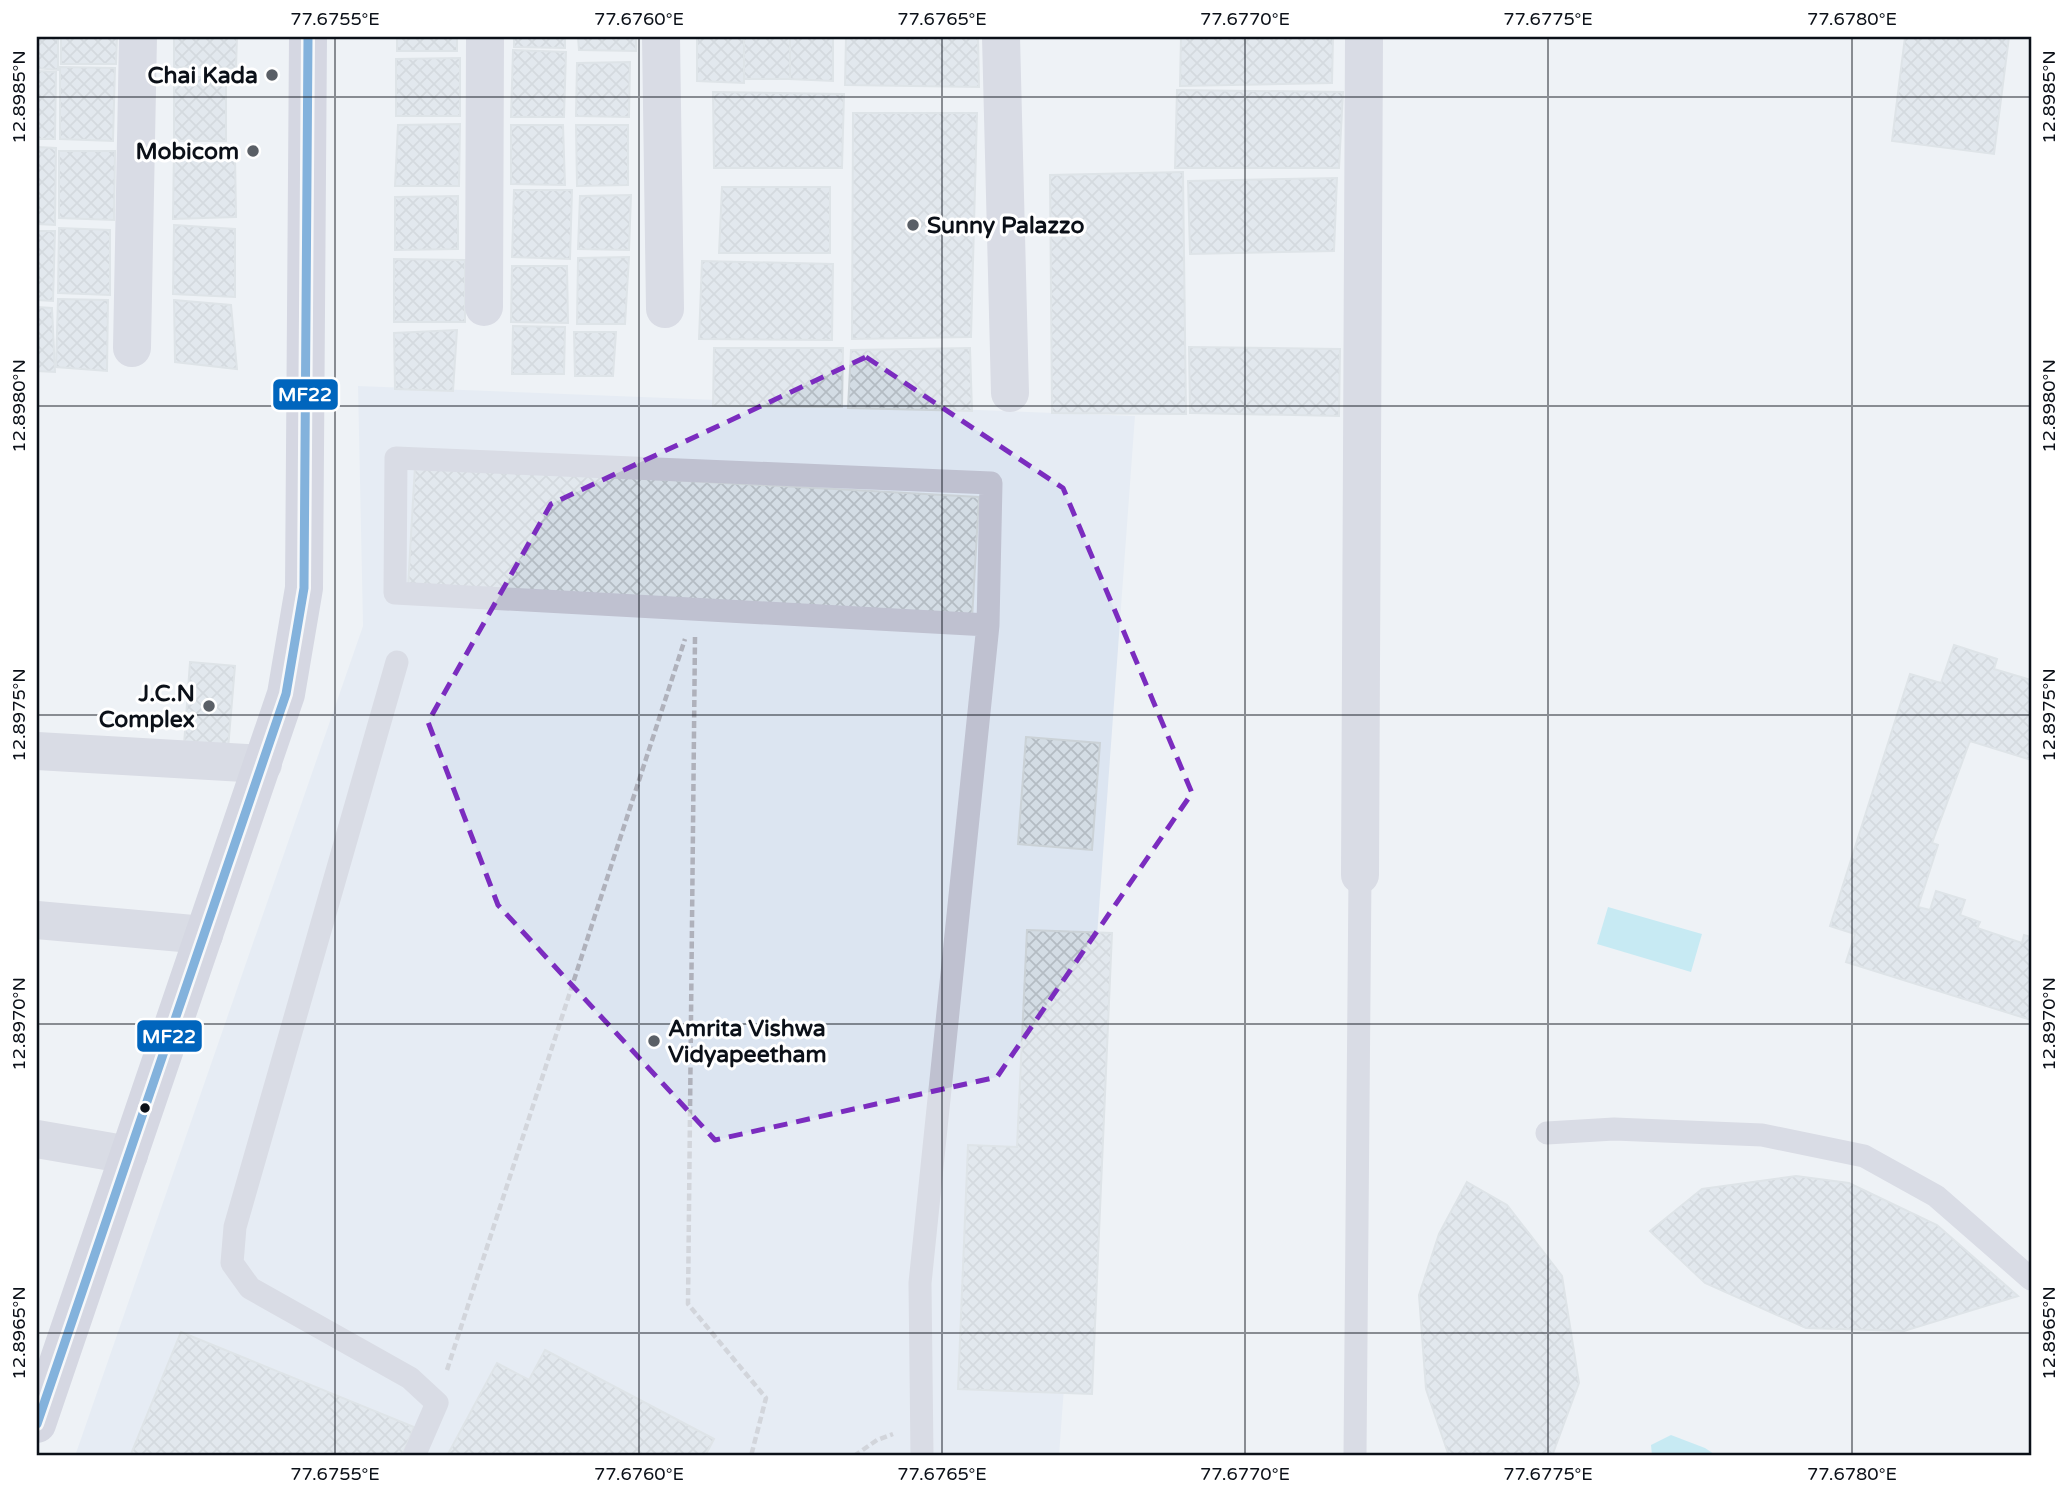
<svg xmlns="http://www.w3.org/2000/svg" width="2068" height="1493" font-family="'Varela Round',sans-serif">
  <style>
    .built { fill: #dce5f1 }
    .water { fill: #98e1f0 }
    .building { fill: url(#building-cross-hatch); stroke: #cbd2d7; stroke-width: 2 }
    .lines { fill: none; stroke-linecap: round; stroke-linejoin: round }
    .path { stroke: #afb1bb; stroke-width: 4.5; stroke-dasharray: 7 3.5; stroke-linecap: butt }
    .lane { stroke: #bfc1d0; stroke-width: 23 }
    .street { stroke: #bfc1d0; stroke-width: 38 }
    .secondary { stroke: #b5b7ca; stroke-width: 38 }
    .bus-1-casing { stroke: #fff; stroke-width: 14 }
    .bus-1 { stroke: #0065bd; stroke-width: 9 }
    .marked { fill: none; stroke: #7b2cbf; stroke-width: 5; stroke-dasharray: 14 9; stroke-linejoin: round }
    .ticks { fill: none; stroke: #0b1018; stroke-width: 2; stroke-opacity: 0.45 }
    .poi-dot { fill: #5a5f66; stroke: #fff; stroke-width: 2.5 }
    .bus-dot { fill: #0b1018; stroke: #fff; stroke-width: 2.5 }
    .labels { text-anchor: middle; stroke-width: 6; stroke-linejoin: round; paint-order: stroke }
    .poi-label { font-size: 23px; font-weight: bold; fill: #0b1018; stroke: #fff; text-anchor: end }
    .line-badge { stroke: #fff; stroke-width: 2.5 }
    .badge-label { font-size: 19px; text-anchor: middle; font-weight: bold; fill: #fff }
    .neatline { fill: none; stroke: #0b1018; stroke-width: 2.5 }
    .ticks-label { font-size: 18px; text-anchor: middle; fill: #0b1018 }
  </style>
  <defs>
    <pattern id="building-cross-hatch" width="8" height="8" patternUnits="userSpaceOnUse" patternTransform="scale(1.75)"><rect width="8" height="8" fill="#d3dce4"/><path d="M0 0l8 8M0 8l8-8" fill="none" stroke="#b4bcc3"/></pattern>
  </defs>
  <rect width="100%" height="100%" fill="#eef2f6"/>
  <path class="built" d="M358,386L1135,416L1059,1456H75L363,626Z"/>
  <g class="water">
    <path d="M1608,907L1702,934L1691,972L1597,944Z"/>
    <path d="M1671,1435L1705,1448L1717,1456H1652L1651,1445Z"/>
  </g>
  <g class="building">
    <path d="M37,37H58V70L37,68Z"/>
    <path d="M61,37H117L116,64H61Z"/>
    <path d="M174,37H237L236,68L174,67Z"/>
    <rect x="397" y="37" width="60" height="14"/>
    <path d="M514,37H565V48L514,47Z"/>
    <path d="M578,37H636V51L579,50Z"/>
    <path d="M697,37H744V83L697,81Z"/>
    <rect x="744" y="37" width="46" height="42"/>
    <path d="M790,37H833V81L790,79Z"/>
    <path d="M846,37H978L979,87L845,85Z"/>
    <path d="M1181,37H1333L1332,83L1180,86Z"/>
    <path d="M1905,37H2009L1994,154L1892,141Z"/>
    <path d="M513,50L566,52L564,117H511Z"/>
    <path d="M460,58V116H396V59Z"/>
    <path d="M630,62L629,117L576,116L577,63Z"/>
    <path d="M60,67L115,68L113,141L60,139Z"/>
    <path d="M37,71L56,72L55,139H37Z"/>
    <rect x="174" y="77" width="52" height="64"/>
    <path d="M1177,90L1343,92L1339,168H1175Z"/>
    <path d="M713,92L844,94L842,168H714Z"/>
    <path d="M853,113H977L971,337L852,339Z"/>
    <path d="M460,124L459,186H395L398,125Z"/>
    <path d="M511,125H563L565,185L511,184Z"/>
    <path d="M576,125H628V185L577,186Z"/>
    <path d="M37,147L56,148L55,225L37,224Z"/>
    <path d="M59,151H115L114,220L59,218Z"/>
    <path d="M174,151L235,155L236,217L173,219Z"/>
    <path d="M1183,172L1186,414L1052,413L1050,175Z"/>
    <path d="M1337,178L1334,251L1190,254L1188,181Z"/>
    <path d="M722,187H830V253H719Z"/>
    <path d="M514,190H572L570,259L512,257Z"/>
    <path d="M631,195L629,250L578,249L580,196Z"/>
    <path d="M458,196V249L395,250V197Z"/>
    <path d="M174,225L235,229V297L173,294Z"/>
    <path d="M59,228L110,230V295L58,293Z"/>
    <path d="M37,231H55L53,301L37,300Z"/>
    <path d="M629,257L625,324H577L578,258Z"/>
    <path d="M394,259L465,260V322H394Z"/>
    <path d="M702,261L833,264L832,340L699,339Z"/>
    <path d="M512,266H567L568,323L511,322Z"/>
    <path d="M58,299L108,300L107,371L56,367Z"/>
    <path d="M174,300L231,305L237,369L175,362Z"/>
    <path d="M37,307L52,308L55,372L37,371Z"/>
    <path d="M513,326L565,327L564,374H512Z"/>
    <path d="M457,330L453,391L395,389L394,333Z"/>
    <path d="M574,332H616L613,376H575Z"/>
    <path d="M1189,347L1340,349L1339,416L1190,413Z"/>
    <path d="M714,348H843L842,407L713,406Z"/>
    <path d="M970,348L972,411L848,408L851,350Z"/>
    <path d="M415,466L979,497L972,619L408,587Z"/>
    <path d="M1954,645L1997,659L1994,669L2031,680V760L1970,741L1932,843L1938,845L1918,907L1930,910L1936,891L1965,900L1960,915L1980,922L1977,928L2022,943L2024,935L2031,937V1020L1846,962L1855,934L1830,926L1910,674L1941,683Z"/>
    <path d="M190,662L235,666L228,749L184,745Z"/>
    <path d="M1026,737L1100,743L1092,850L1018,844Z"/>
    <path d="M1027,930L1112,933L1092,1394L958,1389L968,1145L1017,1147Z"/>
    <path d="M1796,1176L1849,1183L1937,1225L2018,1296L1904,1331L1806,1328L1705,1283L1650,1231L1702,1189Z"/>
    <path d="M1467,1182L1507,1205L1562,1276L1579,1383L1552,1456H1449L1426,1389L1419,1295L1439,1234Z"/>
    <path d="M181,1332L414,1427L402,1456L131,1454Z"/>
    <path d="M545,1350L714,1439L705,1456H447L497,1363L529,1380Z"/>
  </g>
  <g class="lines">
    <g class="path">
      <path d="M695,637L688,1304L766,1398L751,1456"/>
      <path d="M447,1370L685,639"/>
      <path d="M854,1456L877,1440L893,1434"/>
    </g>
    <g class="lane">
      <path d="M397,662L235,1227L232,1263L250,1288L410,1378L437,1403L414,1456"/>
      <path d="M1547,1133L1614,1129L1762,1135L1864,1156L1936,1196L2031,1279"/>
      <path d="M922,1456L920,1283L988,625L991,483L396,458L395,593L988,625"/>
      <path d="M1355,1456L1360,875"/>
    </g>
    <g class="street">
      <path d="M661,37L665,309"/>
      <path d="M1001,37L1010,393"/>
      <path d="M484,307L485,37"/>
      <path d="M132,348L138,37"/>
      <path d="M37,751L263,764"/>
      <path d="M1360,875L1364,37"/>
      <path d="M37,920L204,935"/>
      <path d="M37,1139L129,1155"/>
    </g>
    <path class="secondary" d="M37,1424L286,694L304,588L308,37"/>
    <defs>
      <path id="bus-1" d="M37,1424L286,694L304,588L308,37"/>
    </defs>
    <use href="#bus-1" class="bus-1-casing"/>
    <use href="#bus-1" class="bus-1"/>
  </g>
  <path d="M0 0H2068V1493H0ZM866,357L1063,488L1192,793L997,1077L715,1140L498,905L428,722L551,504Z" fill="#eef2f6" fill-opacity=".55" fill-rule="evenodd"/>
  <path class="marked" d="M866,357L1063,488L1192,793L997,1077L715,1140L498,905L428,722L551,504Z"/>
  <path class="ticks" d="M335,37V1456M639,37V1456M942,37V1456M1245,37V1456M1548,37V1456M1852,37V1456M37,97H2031M37,406H2031M37,715H2031M37,1024H2031M37,1333H2031"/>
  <g class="poi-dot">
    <circle cx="272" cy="75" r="7"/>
    <circle cx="253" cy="151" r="7"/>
    <circle cx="913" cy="225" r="7"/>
    <circle cx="209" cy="706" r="7"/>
    <circle cx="654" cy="1041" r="7"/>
  </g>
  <circle class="bus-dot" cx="145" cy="1108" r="6"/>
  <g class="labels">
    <g class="poi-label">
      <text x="258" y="83">Chai Kada</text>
      <text x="239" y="159">Mobicom</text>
      <text x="927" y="233" text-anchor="start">Sunny Palazzo</text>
      <text x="195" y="701">J.C.N<tspan x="195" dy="26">Complex</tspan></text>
      <text x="668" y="1036" text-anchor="start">Amrita Vishwa<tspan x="668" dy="26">Vidyapeetham</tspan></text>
    </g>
  </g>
  <g class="line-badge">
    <rect x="272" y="378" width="67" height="33" rx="7" fill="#0065bd"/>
    <rect x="136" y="1019" width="67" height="34" rx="7" fill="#0065bd"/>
  </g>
  <g class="badge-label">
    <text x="305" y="401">MF22</text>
    <text x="169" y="1043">MF22</text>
  </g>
  <rect width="2068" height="1493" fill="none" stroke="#ffffff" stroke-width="77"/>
  <rect x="38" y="38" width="1992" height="1416" class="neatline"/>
  <g class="ticks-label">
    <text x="335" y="25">77.6755°E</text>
    <text x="639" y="25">77.6760°E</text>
    <text x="942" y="25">77.6765°E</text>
    <text x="1245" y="25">77.6770°E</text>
    <text x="1548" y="25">77.6775°E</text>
    <text x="1852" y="25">77.6780°E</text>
    <text transform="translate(19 97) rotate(-90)" y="6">12.8985°N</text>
    <text transform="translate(2049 97) rotate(-90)" y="6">12.8985°N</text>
    <text transform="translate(19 406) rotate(-90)" y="6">12.8980°N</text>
    <text transform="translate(2049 406) rotate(-90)" y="6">12.8980°N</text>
    <text transform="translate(19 715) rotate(-90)" y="6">12.8975°N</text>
    <text transform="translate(2049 715) rotate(-90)" y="6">12.8975°N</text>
    <text transform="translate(19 1024) rotate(-90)" y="6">12.8970°N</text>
    <text transform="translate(2049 1024) rotate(-90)" y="6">12.8970°N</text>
    <text transform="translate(19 1333) rotate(-90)" y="6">12.8965°N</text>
    <text transform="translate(2049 1333) rotate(-90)" y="6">12.8965°N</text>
    <text x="335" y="1480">77.6755°E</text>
    <text x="639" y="1480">77.6760°E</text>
    <text x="942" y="1480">77.6765°E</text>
    <text x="1245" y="1480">77.6770°E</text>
    <text x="1548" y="1480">77.6775°E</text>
    <text x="1852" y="1480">77.6780°E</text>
  </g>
</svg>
